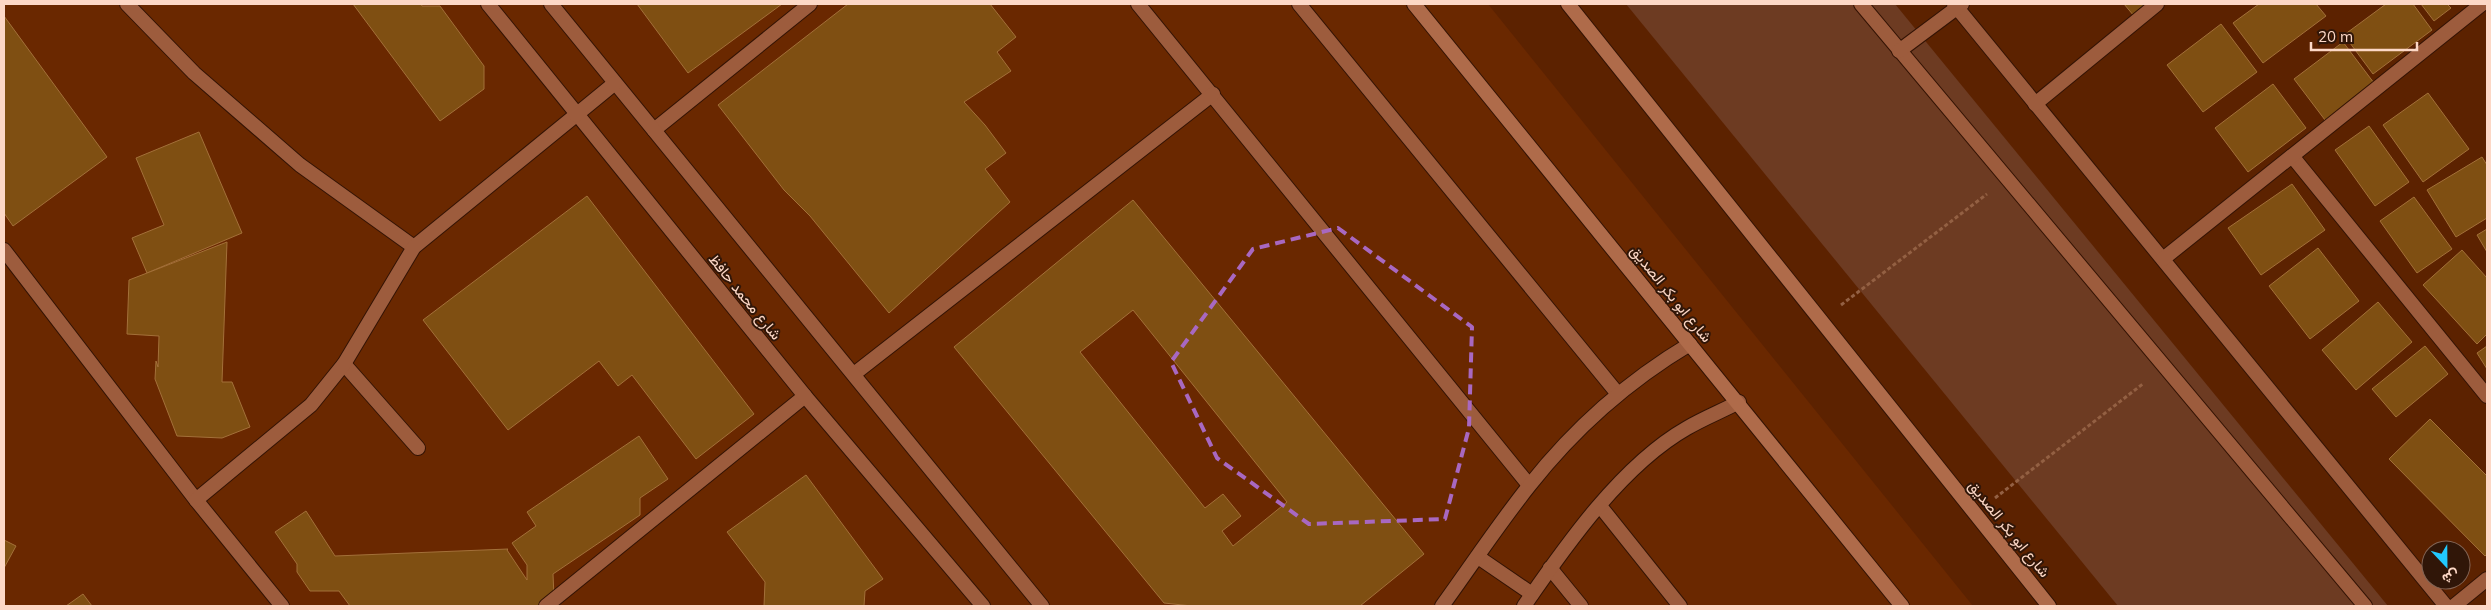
<svg xmlns="http://www.w3.org/2000/svg" width="2491" height="610" font-family="Mulish,Vazirmatn,sans-serif">
  <style>
    .built { fill: #6a2800 }
    .green { fill: #6d3b22 }
    .building { fill: #7f4f12; stroke: #a37039; fill-rule: evenodd }
    .lines { fill: none; stroke-linecap: round; stroke-linejoin: round }
    .service-casing { stroke: #331304; stroke-width: 16 }
    .minor-casing { stroke: #331304; stroke-width: 16 }
    .tertiary-casing { stroke: #331304; stroke-width: 16 }
    .secondary-casing { stroke: #331304; stroke-width: 16 }
    .path { stroke: #936043; stroke-width: 3; stroke-dasharray: 4 2.5; stroke-linecap: butt }
    .service { stroke: #9d5c3d; stroke-width: 14 }
    .minor { stroke: #9d5c3d; stroke-width: 14 }
    .tertiary { stroke: #9d5c3d; stroke-width: 14 }
    .secondary { stroke: #af6b4a; stroke-width: 14 }
    .marked { fill: none; stroke: #a868c1; stroke-width: 4; stroke-dasharray: 10 6; stroke-linejoin: round }
    .labels { text-anchor: middle; stroke-width: 4; stroke-linejoin: round; paint-order: stroke }
    .street-label { font-size: 15px; fill: #fdd8c6; stroke: #301608 }
  </style>
  <rect width="100%" height="100%" fill="#5c2200"/>
  <path class="built" d="M4,4H1488L1973,606H4Z"/>
  <path class="green" d="M1626,4H1895L2388,606H2118Z"/>
  <g class="building">
    <path d="M353,4H421L422,6H440L484,66V89L440,121Z"/>
    <path d="M637,4H782L688,73Z"/>
    <path d="M848,4H990L1016,37L997,52L1011,71L964,102L985,125L1006,153L985,169L1010,202L889,313L810,216L784,190L718,105Z"/>
    <path d="M2124,4H2151L2134,16Z"/>
    <path d="M2259,4H2316L2326,16L2263,63L2233,23Z"/>
    <path d="M2386,4H2413L2432,30L2373,74L2344,35Z"/>
    <path d="M2421,4H2447L2451,8L2434,21Z"/>
    <path d="M4,16L107,157L13,226L4,213Z"/>
    <path d="M2221,24L2257,72L2203,112L2167,65Z"/>
    <path d="M2343,42L2374,83L2325,120L2294,79Z"/>
    <path d="M2273,84L2306,128L2248,172L2215,128Z"/>
    <path d="M2428,93L2469,149L2423,182L2383,125Z"/>
    <path d="M2369,126L2409,182L2375,206L2335,150Z"/>
    <path d="M199,132L242,233L147,273L132,238L164,225L136,158Z"/>
    <path d="M2482,157L2487,165V218L2456,237L2427,190Z"/>
    <path d="M2292,184L2325,230L2261,275L2228,228Z"/>
    <path d="M587,196L754,414L696,459L632,375L618,386L599,361L508,430L423,320Z"/>
    <path d="M2414,197L2452,249L2417,273L2380,221Z"/>
    <path d="M1133,200L1424,554L1360,606H1192L1164,603L954,347ZM1133,310L1287,502L1233,546L1222,531L1241,516L1223,494L1205,508L1080,352Z"/>
    <path d="M2487,229V252L2477,235Z"/>
    <path d="M227,242L222,382H232L250,427L222,438L177,436L155,379L156,361L158,367L159,336L127,334L129,280Z"/>
    <path d="M2318,248L2359,301L2310,339L2269,286Z"/>
    <path d="M2462,250L2487,278V334L2477,344L2423,285Z"/>
    <path d="M2378,302L2412,342L2356,390L2322,350Z"/>
    <path d="M2425,346L2448,374L2396,417L2372,389Z"/>
    <path d="M2487,346V369L2477,353Z"/>
    <path d="M2430,419L2487,476V554L2485,556L2389,459Z"/>
    <path d="M639,436L668,479L640,498V515L553,574L554,597L540,606H350L339,591H310L297,572V564L275,532L306,511L335,556L508,549L507,550L527,580V565L512,543L536,526L527,512Z"/>
    <path d="M806,475L883,579L865,591L864,606H764L765,582L727,532Z"/>
    <path d="M4,540L16,546L4,568Z"/>
    <path d="M83,594L92,606H66Z"/>
  </g>
  <g class="lines">
    <defs>
      <g id="service">
        <path d="M127,4L194,73L300,165L414,247"/>
        <path d="M1138,4L1529,485"/>
        <path d="M1299,4L1618,394"/>
        <path d="M654,130L810,4"/>
        <path d="M4,250L196,500L282,606"/>
        <path d="M344,364L418,448"/>
        <path d="M854,374L1213,94"/>
        <path d="M196,500L311,405L344,364L414,247L576,115"/>
        <path d="M1600,506L1680,606"/>
        <path d="M1478,557L1532,594"/>
        <path d="M1550,568L1581,606"/>
        <path d="M546,606L805,396"/>
        <path d="M1442,606C1471,566 1498,525 1529,486C1573,430 1628,381 1690,344"/>
        <path d="M1524,606C1566,545 1622,465 1687,428C1704,418 1722,411 1739,402"/>
      </g>
      <g id="minor">
        <path d="M1861,4L2365,606"/>
        <path d="M1954,4L2446,606"/>
        <path d="M1899,51L1962,4"/>
        <path d="M2035,104L2157,4"/>
        <path d="M2292,156L2487,396"/>
        <path d="M2163,259L2482,4"/>
        <path d="M2454,606L2487,579"/>
      </g>
      <g id="tertiary">
        <path d="M488,4L805,396L983,606"/>
        <path d="M551,4L1042,606"/>
        <path d="M576,115L615,83"/>
      </g>
      <g id="secondary">
        <path d="M1414,4L1902,606"/>
        <path d="M1568,4L2049,606"/>
      </g>
    </defs>
    <use href="#service" class="service-casing"/>
    <use href="#minor" class="minor-casing"/>
    <use href="#tertiary" class="tertiary-casing"/>
    <use href="#secondary" class="secondary-casing"/>
    <g class="path">
      <path d="M1841,305L1987,194"/>
      <path d="M1995,498L2144,383"/>
    </g>
    <use href="#service" class="service"/>
    <use href="#minor" class="minor"/>
    <use href="#tertiary" class="tertiary"/>
    <use href="#secondary" class="secondary"/>
  </g>
  <path class="marked" d="M1338,228L1472,327L1469,428L1445,519L1309,524L1217,458L1171,362L1253,249Z"/>
  <g class="labels">
    <g class="street-label">
      <text transform="translate(1671 294) rotate(51)" y="5">شارع ابو بكر الصديق</text>
      <text transform="translate(745 297) rotate(51)" y="5">شارع محمد حافظ</text>
      <text transform="translate(2009 529) rotate(51)" y="5">شارع ابو بكر الصديق</text>
    </g>
  </g>
  <rect width="2491" height="610" fill="none" stroke="#fdd8c6" stroke-width="10"/>
  <g transform="translate(2446 565) rotate(158)"><circle r="24" fill="#301608" stroke="#826454"/>
  <path d="M0-4L9 19L0 12L-9 19Z" fill="#22c9fd"/>
  <text y="-8" font-size="14" font-weight="bold" text-anchor="middle" fill="#fdd8c6">ش</text>
  </g>
  <path d="M2311 42v8h106v-8" fill="none" stroke="#fdd8c6" stroke-width="2.5"/>
  <text x="2318" y="42" font-size="15" fill="#fdd8c6" stroke="#301608" stroke-width="4" paint-order="stroke">20 m</text>
</svg>
